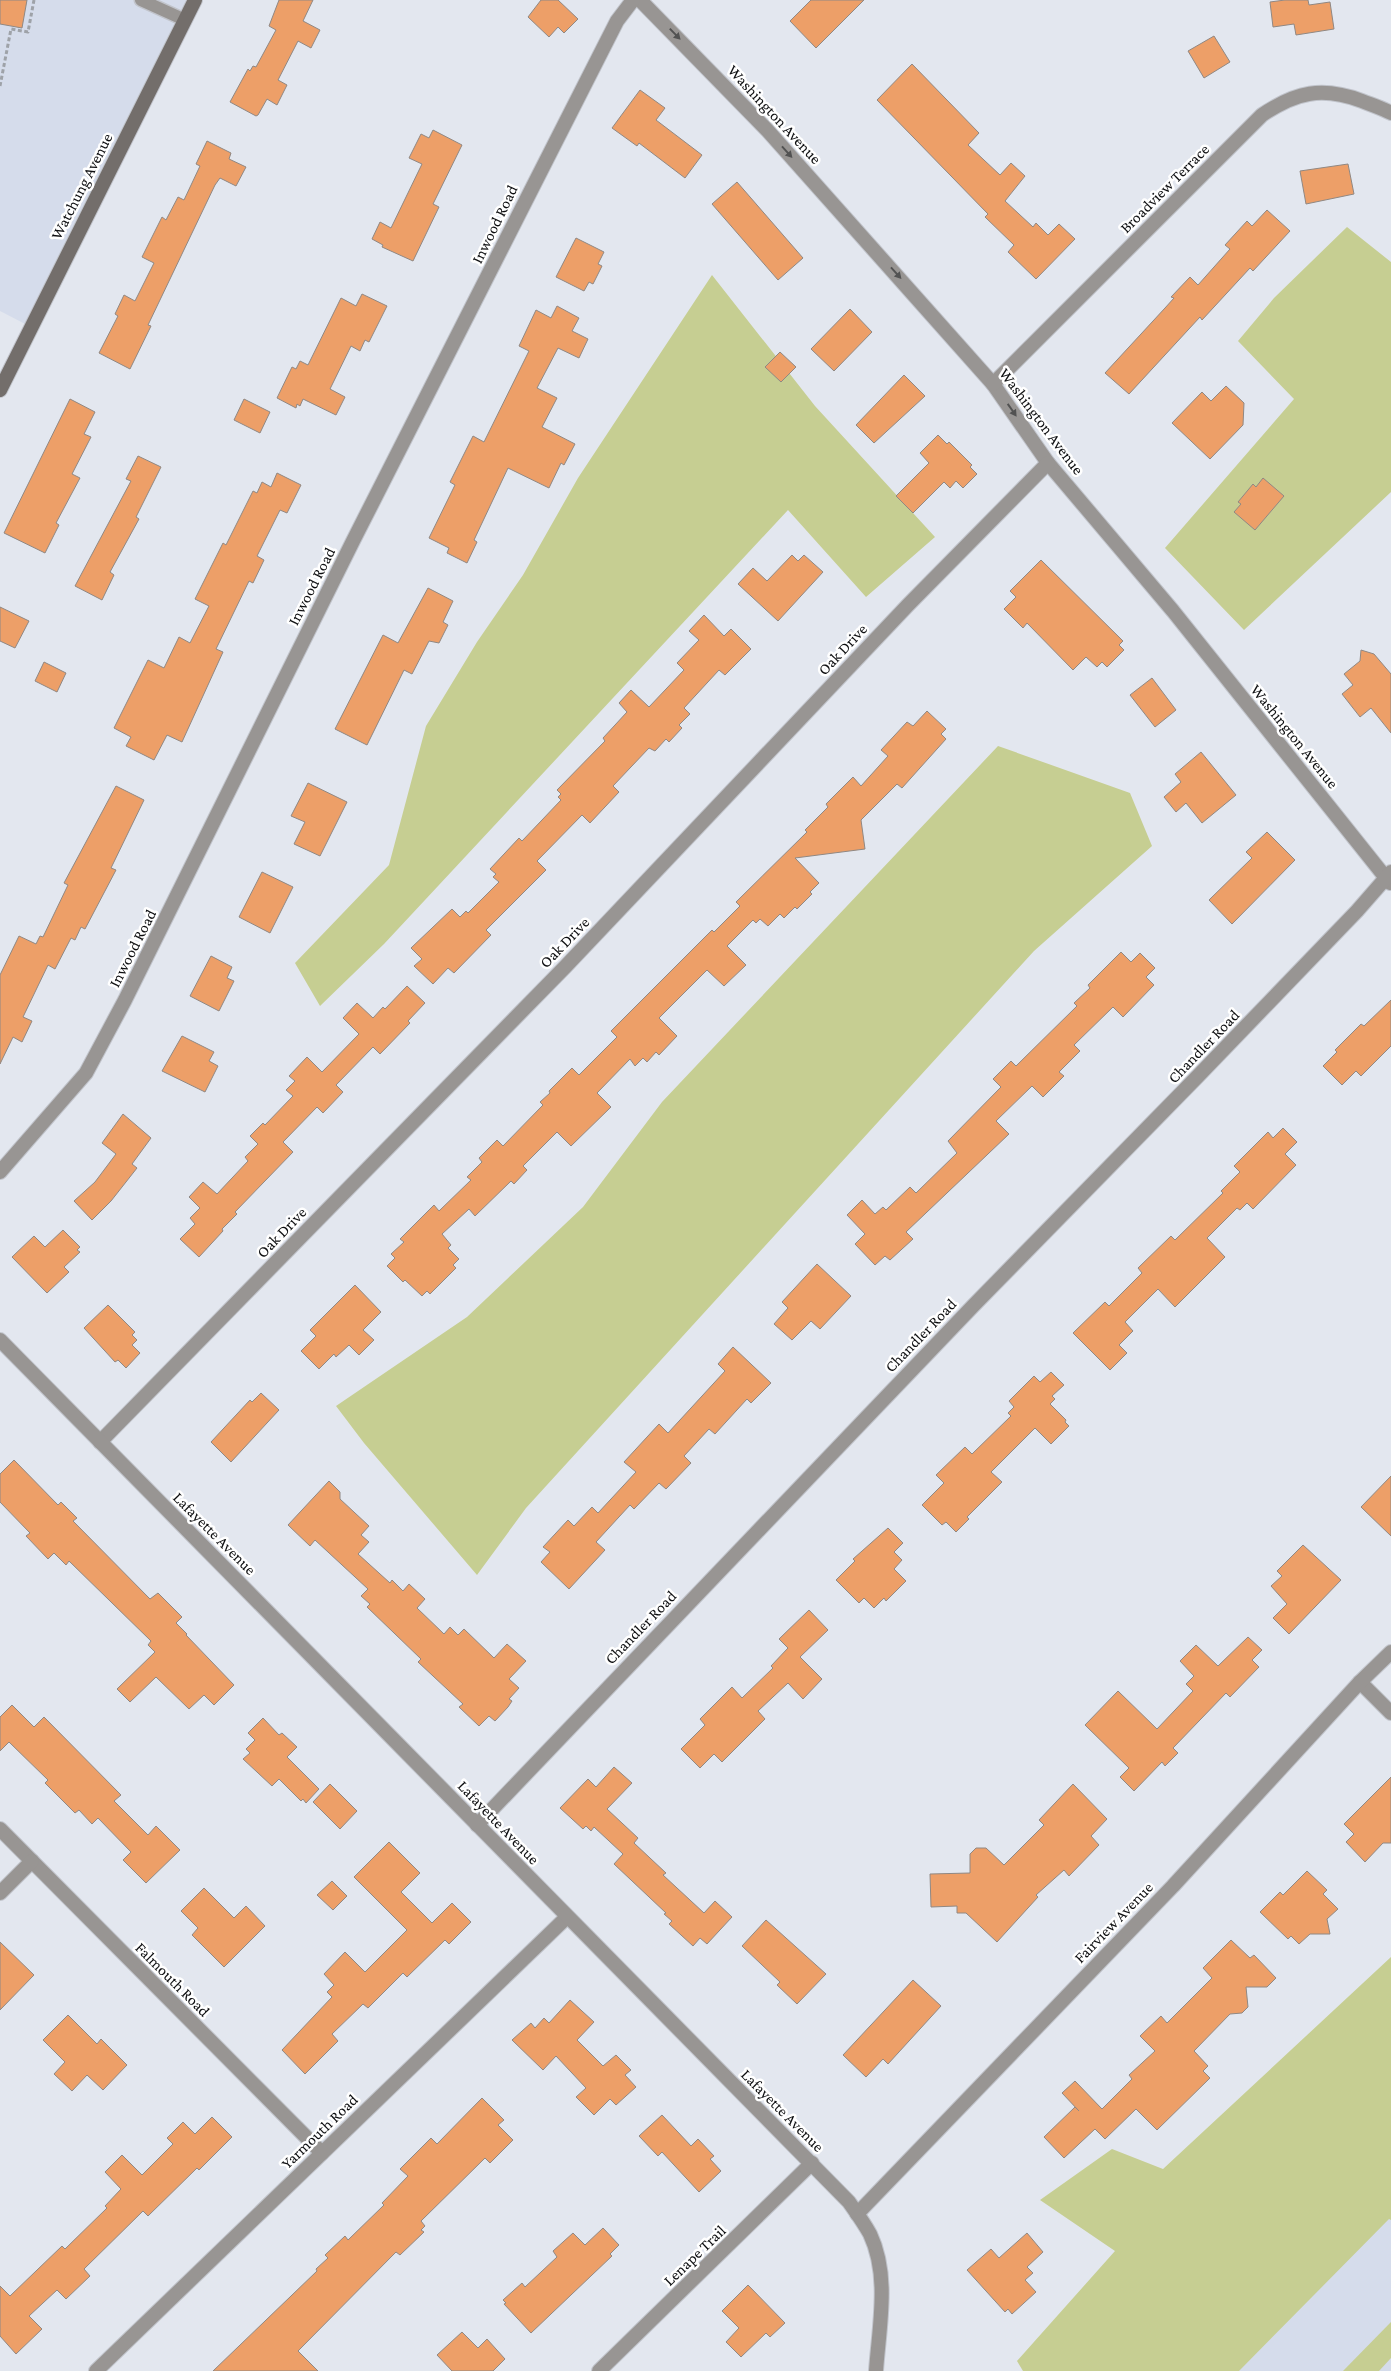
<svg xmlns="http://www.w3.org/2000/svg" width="1391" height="2371" font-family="'Crimson Pro',serif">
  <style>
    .built { fill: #d5dceb }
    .green { fill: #c6ce92 }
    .building { fill: #ed9f68; stroke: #908883 }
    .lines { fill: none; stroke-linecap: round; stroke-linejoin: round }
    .service-casing { stroke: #c1c4cb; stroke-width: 15 }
    .minor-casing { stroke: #c1c4cb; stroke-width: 16 }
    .tertiary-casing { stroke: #c1c4cb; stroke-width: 16 }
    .secondary-casing { stroke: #c1c4cb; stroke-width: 16 }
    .path { stroke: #9ea2a8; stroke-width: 3; stroke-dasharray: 4 2.5; stroke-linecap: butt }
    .service { stroke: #989593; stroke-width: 12 }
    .minor { stroke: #989593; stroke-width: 14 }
    .tertiary { stroke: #989593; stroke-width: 14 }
    .secondary { stroke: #736e6b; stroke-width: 14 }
    .oneway { fill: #525252 }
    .labels { text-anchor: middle; stroke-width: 5; stroke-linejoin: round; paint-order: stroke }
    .street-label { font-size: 16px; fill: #0d0e10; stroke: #fff }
  </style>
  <rect width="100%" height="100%" fill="#e3e7ef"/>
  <g class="built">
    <path d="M0,0H195L31,327L0,311Z"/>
    <path d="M1391,2173V2371H1189Z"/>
  </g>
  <g class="green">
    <path d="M1347,227L1391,262V492L1244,630L1165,548L1294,399L1238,341L1274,298Z"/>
    <path d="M712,275L815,406L935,537L866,597L788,510L384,944L320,1006L295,963L389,865L426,726L477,642L523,575L578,478Z"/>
    <path d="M998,746L1130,793L1152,846L1034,951L526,1508L477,1575L364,1443L336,1406L467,1317L583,1207L662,1102Z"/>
    <path d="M1391,1957V2220L1389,2219L1239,2371H1023L1017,2361L1115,2251L1040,2200L1112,2149L1163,2169Z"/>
    <path d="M1391,2322V2358L1379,2371H1343Z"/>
  </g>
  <g class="building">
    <path d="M0,0H27L22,28L0,24Z"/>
    <path d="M279,0H313L303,21L320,30L311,48L298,41L278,80L287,85L277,105L267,99L258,115L256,116L230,102L248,69L250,71L253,66L256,67L276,30L269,26Z"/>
    <path d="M541,0H558L578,19L564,33L558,27L549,37L528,17Z"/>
    <path d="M811,0H864L816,48L790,21Z"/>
    <path d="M1285,0H1308L1309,5L1330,2L1334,29L1296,35L1294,24L1273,27L1270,2Z"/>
    <path d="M1214,36L1230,62L1204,78L1188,51Z"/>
    <path d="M912,64L979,133L968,145L1000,175L1011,163L1025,176L1005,201L1033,227L1036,223L1048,235L1059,224L1075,239L1036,279L1008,252L1014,245L985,217L988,214L877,100Z"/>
    <path d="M640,90L665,108L656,120L702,155L685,178L639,143L637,146L612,128Z"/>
    <path d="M433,130L462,145L433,204L439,207L413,261L382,247L383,245L372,239L380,222L391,228L422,164L409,158L421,134L429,138Z"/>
    <path d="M207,141L231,153L229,159L246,167L236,186L220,178L215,185L148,325L151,326L130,369L99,353L118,316L115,314L124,295L135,301L154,263L142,257L162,217L166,220L178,197L184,200L200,166L196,164Z"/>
    <path d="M1348,164L1354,194L1306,204L1300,171Z"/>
    <path d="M737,182L803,258L778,280L712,204Z"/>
    <path d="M1267,210L1290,231L1253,271L1250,268L1202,320L1200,317L1129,394L1105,373L1165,308L1174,298L1171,297L1190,277L1198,285L1230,249L1225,245L1247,221L1252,226Z"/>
    <path d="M576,238L604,252L598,264L602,266L593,284L589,282L584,291L556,277Z"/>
    <path d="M362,294L387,306L369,342L365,340L360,351L351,346L330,389L345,397L336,415L303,399L300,406L297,404L296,408L277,398L292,367L296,369L300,361L308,365L341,298L356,306Z"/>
    <path d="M557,306L579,318L572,331L588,339L579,358L558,348L537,388L557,398L542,427L575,444L564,465L561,463L549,488L508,468L474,540L477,542L467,563L447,553L449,548L429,538L455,485L450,482L473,436L484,442L529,351L519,346L536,310L551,318Z"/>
    <path d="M850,309L872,332L834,371L811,349Z"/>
    <path d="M780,352L796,367L781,382L765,367Z"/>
    <path d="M904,375L925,396L874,443L856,425Z"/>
    <path d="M1226,386L1244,403L1243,425L1210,459L1172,423L1202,392L1211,401Z"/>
    <path d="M70,399L95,412L84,434L91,437L72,474L80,478L56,523L59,525L45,553L4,533Z"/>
    <path d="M244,399L270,412L260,433L234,420Z"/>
    <path d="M938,435L947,444L949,442L972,465L970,467L977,474L963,488L956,481L950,488L944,482L913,513L896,496L929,463L920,453Z"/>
    <path d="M138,456L161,467L136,517L139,519L110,572L114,575L102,600L75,586L131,481L126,479Z"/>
    <path d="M277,473L301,485L287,513L280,510L257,556L264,560L253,583L249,581L216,649L223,652L182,742L167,735L154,760L126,746L131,737L114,728L148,660L164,668L179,637L190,643L209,606L195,599L223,543L226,545L253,491L257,493L262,482L271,487Z"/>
    <path d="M1263,478L1284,496L1255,530L1234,512L1241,504L1238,502L1253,484L1256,487Z"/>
    <path d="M792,555L798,561L804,555L823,572L778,621L738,584L753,568L767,581Z"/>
    <path d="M1041,560L1123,641L1119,645L1124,650L1107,667L1102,662L1097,667L1086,657L1073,670L1027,623L1023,628L1004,609L1016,597L1010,591Z"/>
    <path d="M428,588L453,601L443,622L448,625L439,643L429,641L412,674L404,670L367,745L335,729L383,635L398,643Z"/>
    <path d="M0,607L29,621L15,648L0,641Z"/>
    <path d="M704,615L724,636L731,629L751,649L725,675L719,670L684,708L690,714L679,725L682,728L669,742L666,739L655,751L649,748L613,786L619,792L590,823L582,815L537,861L546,870L486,930L491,935L454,973L448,968L433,984L414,966L422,959L411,948L452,909L460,917L466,911L468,913L499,882L493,877L496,874L490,869L519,838L522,841L561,800L558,797L561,794L557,790L605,741L603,738L627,712L619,703L631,690L649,707L684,670L677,663L699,640L689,631Z"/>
    <path d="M1361,650L1374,654L1391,674V733L1371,708L1360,717L1342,694L1353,685L1344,674L1360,661Z"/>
    <path d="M44,662L66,673L57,692L35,681Z"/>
    <path d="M1152,678L1176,710L1155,727L1130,695Z"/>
    <path d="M927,711L946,729L941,734L946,739L902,788L897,784L861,820L865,849L795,858L819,883L810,892L812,894L797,909L795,907L784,918L780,914L768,926L760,919L756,923L753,920L727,946L746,965L724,986L707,970L659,1018L677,1036L659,1055L656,1052L647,1062L643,1058L635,1066L630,1059L597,1093L611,1107L571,1146L557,1132L523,1166L527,1170L514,1184L511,1181L475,1216L469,1209L442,1234L451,1245L448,1248L459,1259L453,1265L456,1268L430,1294L427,1291L422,1296L405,1280L403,1282L387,1266L395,1258L391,1254L404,1242L400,1239L434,1205L439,1211L471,1180L467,1177L482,1162L479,1158L497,1140L503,1146L543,1105L540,1102L550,1093L549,1091L572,1068L579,1075L617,1037L611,1031L712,930L714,932L740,906L736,902L807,832L805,830L828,807L826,804L853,777L861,786L888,756L881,750L907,722L913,726Z"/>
    <path d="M1201,752L1236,795L1202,823L1186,803L1176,812L1164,797L1181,782L1175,774Z"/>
    <path d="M308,783L347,802L320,856L294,844L305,822L291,816Z"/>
    <path d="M116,786L144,800L111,868L116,870L85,929L81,927L75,940L71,938L55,969L48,965L23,1017L32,1021L22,1042L13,1037L0,1064V975L19,936L36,944L40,936L43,937L68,885L64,883Z"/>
    <path d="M1267,832L1295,860L1232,924L1209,900L1252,858L1246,852Z"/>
    <path d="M262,872L293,887L270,933L239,917Z"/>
    <path d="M1121,952L1131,962L1140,953L1155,968L1146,977L1154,985L1123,1017L1113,1007L1074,1045L1080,1051L1059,1072L1064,1076L1043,1097L1032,1086L996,1121L1009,1134L906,1232L913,1239L890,1260L885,1256L875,1265L855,1244L865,1234L847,1215L862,1200L875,1214L883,1207L886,1210L910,1187L916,1193L957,1153L948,1141L1001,1087L993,1079L1011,1061L1016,1066L1077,1006L1074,1003L1090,988L1088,985Z"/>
    <path d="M211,956L232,967L227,978L234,981L219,1011L190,996Z"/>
    <path d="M407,986L425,1003L408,1021L410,1023L380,1054L373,1047L336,1085L343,1092L323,1113L317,1107L283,1142L293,1152L235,1212L237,1214L222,1229L223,1231L199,1257L180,1239L195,1224L190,1218L200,1208L189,1197L203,1182L217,1194L248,1161L245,1157L258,1144L250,1136L263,1123L265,1125L293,1096L286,1090L295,1081L289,1076L307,1057L322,1072L359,1034L343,1018L357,1003L373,1018L383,1007L385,1009Z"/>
    <path d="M1391,1000V1046L1361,1076L1356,1071L1342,1085L1323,1066L1337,1052L1335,1050L1361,1024L1364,1026Z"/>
    <path d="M182,1036L214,1052L209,1061L218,1066L205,1092L162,1071Z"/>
    <path d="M123,1114L151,1138L132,1164L137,1168L111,1201L92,1220L74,1201L95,1182L116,1154L102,1143Z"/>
    <path d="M1283,1128L1297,1142L1285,1154L1296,1165L1253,1209L1247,1203L1240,1210L1237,1208L1207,1238L1225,1257L1175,1307L1158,1289L1125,1322L1133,1331L1119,1345L1127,1353L1110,1370L1073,1333L1105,1302L1109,1306L1142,1273L1138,1268L1171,1236L1175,1240L1223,1193L1221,1191L1240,1172L1234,1166L1268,1132L1273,1138Z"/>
    <path d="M63,1230L80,1247L77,1250L80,1252L64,1267L69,1272L47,1293L12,1257L34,1236L45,1247Z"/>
    <path d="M817,1264L851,1296L820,1329L811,1321L792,1340L774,1324L788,1308L782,1302Z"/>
    <path d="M355,1285L381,1312L363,1330L374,1340L359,1355L349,1345L336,1357L334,1354L319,1369L301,1351L316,1336L310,1330Z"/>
    <path d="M108,1305L135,1332L132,1335L137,1340L132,1345L140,1353L126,1368L118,1360L115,1362L84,1328Z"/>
    <path d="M733,1347L771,1383L751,1403L747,1399L715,1434L709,1429L684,1456L691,1463L666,1489L659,1483L634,1509L630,1505L596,1542L605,1550L569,1589L541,1562L550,1552L543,1547L568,1520L574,1526L592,1507L598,1513L636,1472L624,1462L659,1424L668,1433L725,1371L718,1364Z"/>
    <path d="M1051,1372L1064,1385L1052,1396L1055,1399L1050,1404L1066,1420L1065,1422L1069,1426L1051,1444L1035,1428L991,1472L1002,1482L967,1517L969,1519L956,1532L946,1522L942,1525L922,1505L944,1483L936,1475L965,1447L972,1454L1011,1416L1008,1413L1014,1407L1009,1401L1034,1376L1040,1382Z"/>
    <path d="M261,1393L279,1410L231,1462L211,1442L250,1400L252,1402Z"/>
    <path d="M14,1460L58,1505L61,1502L77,1518L73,1521L150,1599L158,1593L182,1617L176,1623L187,1634L186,1635L234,1685L214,1705L204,1695L189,1709L156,1677L130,1702L117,1689L155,1652L148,1645L151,1641L69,1561L66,1565L54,1553L48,1559L26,1536L30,1533L0,1502V1474Z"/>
    <path d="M1391,1476V1536L1361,1507Z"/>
    <path d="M329,1481L340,1492V1499L369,1526L361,1535L369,1542L358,1554L390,1583L392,1580L403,1591L409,1584L425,1599L417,1608L444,1634L450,1627L458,1635L464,1629L494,1658L507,1644L526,1661L509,1679L519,1688L509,1699L512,1701L508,1707L495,1721L489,1716L479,1726L459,1707L463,1704L418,1662L421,1659L367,1607L370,1604L361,1596L368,1589L315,1540L310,1546L288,1525Z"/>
    <path d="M888,1528L903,1543L894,1552L902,1560L894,1569L906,1581L886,1601L884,1598L874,1608L864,1598L859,1603L836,1580L855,1561L853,1559Z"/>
    <path d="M1303,1545L1341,1580L1289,1634L1273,1618L1287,1604L1271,1586L1282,1576L1277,1571Z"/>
    <path d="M809,1610L828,1630L800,1657L822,1679L803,1699L788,1683L758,1711L765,1719L722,1762L714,1754L700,1768L681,1749L705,1725L700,1719L732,1687L742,1698L773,1668L771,1666L788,1648L779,1639Z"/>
    <path d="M1248,1637L1262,1650L1252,1660L1259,1667L1230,1697L1226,1693L1173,1748L1178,1753L1165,1766L1162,1762L1134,1791L1120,1777L1129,1768L1085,1725L1118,1691L1157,1729L1193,1691L1186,1684L1194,1676L1180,1661L1196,1645L1218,1666Z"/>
    <path d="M12,1705L34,1727L44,1717L121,1795L114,1801L148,1835L156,1826L180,1850L146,1883L123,1860L131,1852L98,1818L92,1824L79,1810L75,1813L45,1783L48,1780L9,1742L0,1751V1717Z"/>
    <path d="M263,1718L279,1735L282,1733L297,1747L287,1757L319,1789L306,1803L303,1799L301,1801L279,1779L272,1786L243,1759L250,1753L246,1749L255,1740L248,1733Z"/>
    <path d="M614,1767L632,1783L607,1809L638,1838L634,1843L666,1873L663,1875L704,1913L715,1901L732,1917L707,1944L700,1938L693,1946L669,1924L672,1921L664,1914L666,1913L614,1864L623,1854L594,1827L591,1831L586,1826L583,1829L560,1808L588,1779L596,1787Z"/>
    <path d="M1391,1777V1843H1383L1365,1862L1346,1842L1354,1834L1344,1824Z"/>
    <path d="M330,1784L357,1811L340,1829L313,1802Z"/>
    <path d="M1073,1784L1107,1819L1091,1836L1099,1845L1069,1876L1064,1870L1036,1895L1038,1897L997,1942L966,1913H957V1906L931,1907L930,1874L970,1873V1854L976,1848H986L1004,1865L1044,1825L1039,1820Z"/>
    <path d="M389,1842L420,1873L401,1892L432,1923L452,1903L471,1922L449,1944L445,1940L407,1977L403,1973L368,2008L363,2004L332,2034L338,2041L305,2074L282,2050L332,1997L327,1992L334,1985L324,1974L345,1952L365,1972L407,1930L354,1877Z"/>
    <path d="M1307,1871L1327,1890L1323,1894L1338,1909L1327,1919L1330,1934H1310L1299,1944L1291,1936L1288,1939L1260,1912L1280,1892L1283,1895Z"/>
    <path d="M332,1881L347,1896L333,1910L317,1895Z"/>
    <path d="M204,1888L234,1918L246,1906L265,1926L224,1967L192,1935L198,1928L181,1911Z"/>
    <path d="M766,1920L826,1974L797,2004L777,1985L780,1982L742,1946Z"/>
    <path d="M1231,1940L1250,1958L1254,1955L1276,1978L1267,1987H1246L1248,2007L1242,2013L1230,2014L1194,2051L1208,2066L1203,2071L1210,2078L1157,2130L1136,2109L1105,2139L1095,2129L1064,2158L1044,2137L1075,2107L1079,2111L1062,2093L1075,2081L1102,2109L1132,2079L1129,2075L1155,2051L1140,2036L1161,2016L1167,2023L1212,1978L1203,1968Z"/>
    <path d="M0,1942L34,1975L0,2010Z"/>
    <path d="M913,1980L941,2006L888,2064L883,2059L866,2077L843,2055Z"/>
    <path d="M570,2000L594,2022L577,2040L603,2066L616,2055L631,2070L625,2075L636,2087L616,2105L610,2099L594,2115L576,2097L586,2088L556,2056L543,2070L512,2040L531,2023L535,2028L544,2018L549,2023Z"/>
    <path d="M68,2015L97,2044L101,2039L127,2065L103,2090L87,2075L72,2091L54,2074L65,2062L43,2040Z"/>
    <path d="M482,2098L504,2120L498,2125L513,2140L490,2163L485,2158L421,2221L425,2226L421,2230L424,2232L400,2255L396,2252L298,2351L318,2371H213L317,2271L316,2269L328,2258L325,2255L345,2236L348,2240L384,2205L382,2203L408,2176L400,2169L431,2138L437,2144Z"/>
    <path d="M662,2115L691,2146L698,2139L714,2156L710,2159L721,2171L699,2192L662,2152L658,2156L639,2136Z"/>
    <path d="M212,2117L232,2137L199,2170L197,2168L148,2216L143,2211L84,2269L90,2276L66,2299L57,2290L29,2316L42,2329L16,2354L0,2336V2286L10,2296L62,2246L65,2249L107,2208L105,2206L121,2189L105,2172L122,2155L142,2175L173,2144L167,2138L183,2122L195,2134Z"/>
    <path d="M603,2228L619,2245L610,2254L612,2256L531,2333L504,2304L506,2303L503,2300L522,2283L525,2287L557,2257L553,2251L573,2233L585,2245Z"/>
    <path d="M1027,2233L1043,2252L1027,2267L1033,2273L1025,2280L1036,2292L1012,2314L1008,2309L1005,2312L967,2270L991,2249L999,2258Z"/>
    <path d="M748,2285L785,2323L770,2337L766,2333L741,2357L726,2342L739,2328L722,2311Z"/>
    <path d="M462,2332L478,2348L487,2339L505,2359L493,2371H452L437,2355Z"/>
  </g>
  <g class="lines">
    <defs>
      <path id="service" d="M141,0L185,20"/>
      <g id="minor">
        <path d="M640,0L768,131L993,384L1048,463L1173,611L1390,883"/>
        <path d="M993,384L1262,115C1296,92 1322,86 1362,101C1372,105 1382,108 1391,113"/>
        <path d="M0,1172L86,1073L125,1000L353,541L617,21L633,0"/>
        <path d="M100,1442L566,966L908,605L1048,463"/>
        <path d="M1360,1682L1391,1713"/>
        <path d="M477,1825L973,1306L1199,1075L1357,911L1391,872"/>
        <path d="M0,1829L322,2153"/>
        <path d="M0,1893L32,1861"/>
        <path d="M857,2214L1173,1886L1360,1682L1391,1652"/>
        <path d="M96,2371L567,1917"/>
        <path d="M599,2371L812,2163"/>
      </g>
      <path id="tertiary" d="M0,1340L849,2202C856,2212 864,2223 870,2234C890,2276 879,2327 876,2371"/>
      <path id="secondary" d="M0,390L195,0"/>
    </defs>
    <use href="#service" class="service-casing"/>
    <use href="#minor" class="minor-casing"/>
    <use href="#tertiary" class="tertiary-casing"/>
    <use href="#secondary" class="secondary-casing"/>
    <path class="path" d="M0,86L11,29L28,32L34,0"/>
    <use href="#service" class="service"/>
    <use href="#minor" class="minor"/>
    <use href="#tertiary" class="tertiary"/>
    <use href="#secondary" class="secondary"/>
  </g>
  <defs><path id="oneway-solid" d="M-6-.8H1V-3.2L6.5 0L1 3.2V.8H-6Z" transform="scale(1.25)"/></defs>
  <g class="oneway">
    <use href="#oneway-solid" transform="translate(675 34) rotate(46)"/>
    <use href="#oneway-solid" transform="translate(787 152) rotate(48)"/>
    <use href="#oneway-solid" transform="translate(896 273) rotate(48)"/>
    <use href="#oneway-solid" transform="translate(1012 410) rotate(55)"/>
  </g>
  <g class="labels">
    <g class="street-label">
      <text transform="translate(775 114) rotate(47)" y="6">Washington Avenue</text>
      <text transform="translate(81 186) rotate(-63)" y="6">Watchung Avenue</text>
      <text transform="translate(1164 188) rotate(-45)" y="6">Broadview Terrace</text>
      <text transform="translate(494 224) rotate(-64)" y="6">Inwood Road</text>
      <text transform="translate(1042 421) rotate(53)" y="6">Washington Avenue</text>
      <text transform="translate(311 586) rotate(-63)" y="6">Inwood Road</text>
      <text transform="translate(842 649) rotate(-47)" y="6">Oak Drive</text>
      <text transform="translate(1295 736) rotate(51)" y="6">Washington Avenue</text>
      <text transform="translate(564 942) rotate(-46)" y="6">Oak Drive</text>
      <text transform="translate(132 948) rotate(-63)" y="6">Inwood Road</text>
      <text transform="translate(1203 1046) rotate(-46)" y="6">Chandler Road</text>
      <text transform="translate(281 1232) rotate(-46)" y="6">Oak Drive</text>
      <text transform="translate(920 1335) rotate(-46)" y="6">Chandler Road</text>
      <text transform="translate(215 1533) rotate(45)" y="6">Lafayette Avenue</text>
      <text transform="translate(640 1627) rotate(-46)" y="6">Chandler Road</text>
      <text transform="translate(499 1822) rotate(46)" y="6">Lafayette Avenue</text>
      <text transform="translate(1113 1922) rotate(-46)" y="6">Fairview Avenue</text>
      <text transform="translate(173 1979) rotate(45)" y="6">Falmouth Road</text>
      <text transform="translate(783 2110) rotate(45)" y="6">Lafayette Avenue</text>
      <text transform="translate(319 2131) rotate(-44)" y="6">Yarmouth Road</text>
      <text transform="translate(694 2255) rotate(-44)" y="6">Lenape Trail</text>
    </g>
  </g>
</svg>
